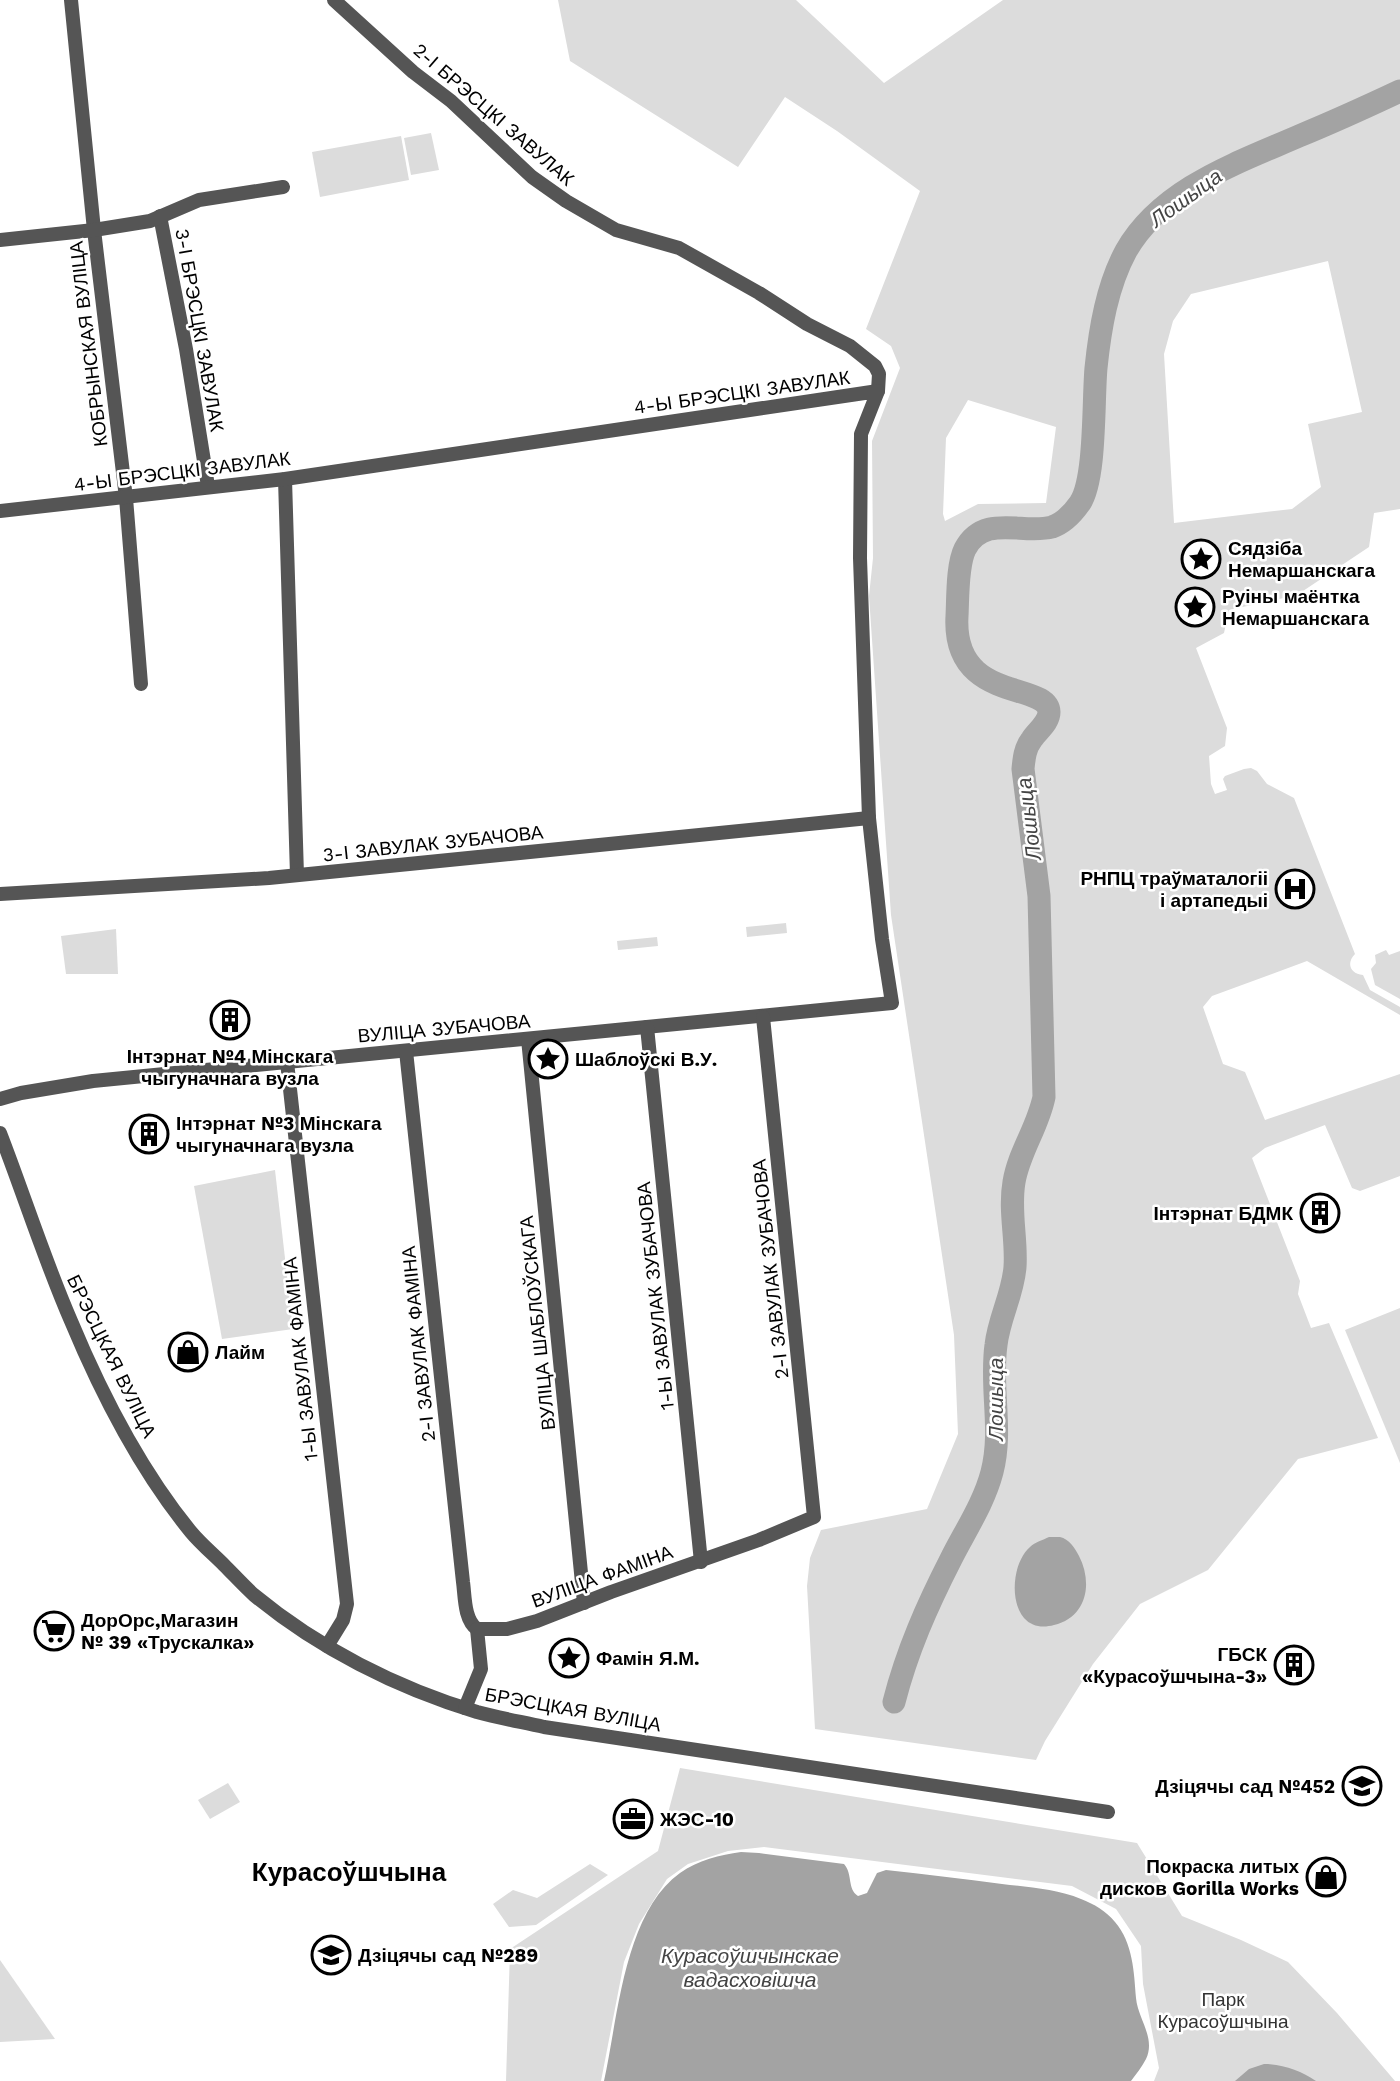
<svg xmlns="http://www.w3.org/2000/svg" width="1400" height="2081" font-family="'Work Sans',sans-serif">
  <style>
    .green { fill: #dcdcdc; fill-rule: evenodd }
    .water { fill: #a3a3a3 }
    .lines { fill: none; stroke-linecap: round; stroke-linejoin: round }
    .river { stroke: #a3a3a3; stroke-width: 23 }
    .minor { stroke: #555; stroke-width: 14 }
    .labels { text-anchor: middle; stroke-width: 5; stroke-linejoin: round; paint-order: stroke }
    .street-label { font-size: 19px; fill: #000; stroke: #fff }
    .poi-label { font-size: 19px; font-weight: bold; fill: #000; stroke: #fff; text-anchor: start }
    .park-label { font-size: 19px; fill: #333; stroke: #fff }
    .water-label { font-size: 21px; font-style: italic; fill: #444; stroke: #fff }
    .district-label { font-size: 26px; font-weight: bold; fill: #000; stroke: #fff }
  </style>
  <rect width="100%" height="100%" fill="#fff"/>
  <g class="green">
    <path d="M558,0H796L884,83L1003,0H1400V509L1374,513L1369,547L1297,595L1229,610L1224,633L1196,648L1227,728L1225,746L1209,756L1211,784L1215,794L1227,790L1223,779L1225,776L1244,769L1251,768L1257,771L1267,784L1294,798L1355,954C1346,963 1350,974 1363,975L1370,990L1400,1007V1015L1307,961L1212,996L1203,1007L1223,1064L1245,1072L1265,1120L1400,1074V1176L1360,1191L1352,1188L1325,1125L1265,1148L1252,1158L1300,1281L1298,1294L1311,1328L1329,1323L1378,1438L1298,1459L1208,1570L1140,1604L1093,1664L1045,1741L1036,1760L815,1729L807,1586L810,1558L821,1530L927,1509L958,1434L954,1335L891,915L869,596L873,558L872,441L900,368L891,346L866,329L920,191L837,131L785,97L738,167L570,61ZM1328,261L1362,412L1308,424L1321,487L1292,509L1174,523L1164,354L1173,321L1191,294ZM968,400L1056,427L1046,503L978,504L945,521L943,514L946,438Z"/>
    <path d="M431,133L439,170L411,175L404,138Z"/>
    <path d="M401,136L409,180L320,197L312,152Z"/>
    <path d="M786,923L787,933L747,937L746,927Z"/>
    <path d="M116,929L118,974H66L61,936Z"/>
    <path d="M657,937L658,946L618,950L617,941Z"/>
    <path d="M1386,950L1389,955L1400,951V999L1375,985L1371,969L1376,963L1375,955Z"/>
    <path d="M275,1170L293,1329L222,1339L194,1186Z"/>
    <path d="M1400,1308V1463L1345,1330Z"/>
    <path d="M680,1768L1137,1843L1182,1916L1241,1940L1288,1962L1337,2013L1395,2081H1154L1159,2068L1143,1984L1141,1946L1116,1909L1072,1886L764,1847L728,1851L688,1864L667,1879L639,1924L624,1962L601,2081H506L510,1949L658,1851Z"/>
    <path d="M228,1783L240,1802L210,1819L198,1800Z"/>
    <path d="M590,1864L608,1875L536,1925L509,1927L493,1904L513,1890L537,1898Z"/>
    <path d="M0,1960L55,2039L0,2042Z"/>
  </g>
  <g class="water">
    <path d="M1049,1537C1050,1537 1059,1537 1060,1537C1069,1539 1075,1548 1079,1556C1093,1583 1087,1617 1054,1625C1043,1628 1032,1627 1024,1618C1009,1600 1013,1562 1030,1547C1035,1542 1043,1540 1049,1537Z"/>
    <path d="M741,1852L759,1853L844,1864C853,1874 847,1889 858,1896L867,1893L877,1873L886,1870C925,1874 964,1879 1002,1884C1028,1887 1057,1889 1081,1899C1094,1904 1106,1911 1115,1922C1133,1943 1134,1972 1136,1998C1138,2019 1156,2038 1146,2059C1142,2067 1136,2074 1131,2081H604C618,2018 624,1913 680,1873C698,1860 720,1855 741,1852Z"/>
    <path d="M1264,2064C1283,2064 1301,2071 1316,2081H1235L1249,2069Z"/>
  </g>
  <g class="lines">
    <path class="river" d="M894,1702C907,1651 927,1606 951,1559C965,1531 984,1503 992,1472C1003,1430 990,1388 996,1345C999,1318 1013,1294 1015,1267C1017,1239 1009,1211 1014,1182C1019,1152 1038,1127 1044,1097L1039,896L1023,769C1024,758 1025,748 1032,739C1037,731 1049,723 1049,712C1048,681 952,704 957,616C958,598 957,565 965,549C984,513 1023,535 1052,527C1064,523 1073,513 1080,503C1096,479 1093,401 1096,368C1100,329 1107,286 1126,251C1161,189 1237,163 1299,136C1333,122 1366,107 1400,91"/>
    <g class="minor">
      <path d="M71,0L94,230L126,498L141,684"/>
      <path d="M334,0L413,72L451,101L532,177L566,201L616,230L679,248L759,293L807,324L850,346L875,366L879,374L878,391"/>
      <path d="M160,216L186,349L208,486"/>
      <path d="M0,240L94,230L150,221L199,200L283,187"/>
      <path d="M285,479L297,875"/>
      <path d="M0,511L285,479L878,391L861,434L860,558L869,818L882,939L892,1003L93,1081L21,1093L0,1099"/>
      <path d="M0,894L269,878L869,818"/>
      <path d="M647,1027L701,1562"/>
      <path d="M528,1039L584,1603"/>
      <path d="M406,1051L463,1582C465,1596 464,1620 477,1629"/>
      <path d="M287,1062L347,1604L343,1620L327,1646"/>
      <path d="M0,1133C24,1195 44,1259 71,1321C101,1393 141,1471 191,1532C201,1544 213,1554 224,1565C234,1575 244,1586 254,1595C318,1648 397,1688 477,1712C499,1718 522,1722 544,1727L1108,1812"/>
      <path d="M465,1708L481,1669L477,1629H507L537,1621L611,1592L759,1540L814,1517L763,1017"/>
    </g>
  </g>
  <defs>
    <symbol id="sight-ring" viewBox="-11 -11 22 22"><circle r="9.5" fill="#fff" stroke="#000" stroke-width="1.5"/><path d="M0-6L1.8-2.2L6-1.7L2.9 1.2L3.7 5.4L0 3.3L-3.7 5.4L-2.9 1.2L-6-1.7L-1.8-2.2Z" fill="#000"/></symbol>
    <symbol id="hospital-ring" viewBox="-11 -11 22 22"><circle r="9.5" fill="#fff" stroke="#000" stroke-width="1.5"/><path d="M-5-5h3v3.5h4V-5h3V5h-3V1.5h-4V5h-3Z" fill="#000"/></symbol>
    <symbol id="building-ring" viewBox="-11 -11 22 22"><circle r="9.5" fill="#fff" stroke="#000" stroke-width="1.5"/><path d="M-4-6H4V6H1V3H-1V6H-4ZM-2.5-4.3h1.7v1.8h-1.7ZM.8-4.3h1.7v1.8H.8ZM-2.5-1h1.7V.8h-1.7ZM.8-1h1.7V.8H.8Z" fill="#000"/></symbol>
    <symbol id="shop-ring" viewBox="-11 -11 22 22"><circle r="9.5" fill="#fff" stroke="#000" stroke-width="1.5"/><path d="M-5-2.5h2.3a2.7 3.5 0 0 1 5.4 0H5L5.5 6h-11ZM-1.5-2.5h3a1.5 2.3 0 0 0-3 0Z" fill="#000"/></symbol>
    <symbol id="supermarket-ring" viewBox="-11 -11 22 22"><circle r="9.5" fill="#fff" stroke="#000" stroke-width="1.5"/><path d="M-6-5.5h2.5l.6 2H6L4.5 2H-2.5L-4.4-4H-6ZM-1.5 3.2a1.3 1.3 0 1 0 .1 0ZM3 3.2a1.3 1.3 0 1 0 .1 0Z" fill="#000"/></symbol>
    <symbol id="school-ring" viewBox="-11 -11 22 22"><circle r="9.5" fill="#fff" stroke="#000" stroke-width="1.5"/><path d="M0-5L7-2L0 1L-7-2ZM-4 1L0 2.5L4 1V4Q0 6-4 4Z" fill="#000"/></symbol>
    <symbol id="office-ring" viewBox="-11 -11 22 22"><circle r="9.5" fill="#fff" stroke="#000" stroke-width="1.5"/><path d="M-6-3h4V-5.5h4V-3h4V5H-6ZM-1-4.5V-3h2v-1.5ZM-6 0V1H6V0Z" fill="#000"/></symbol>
  </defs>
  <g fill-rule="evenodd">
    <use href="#sight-ring" x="1179" y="537" width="44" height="44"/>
    <use href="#sight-ring" x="1173" y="585" width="44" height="44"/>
    <use href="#hospital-ring" x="1273" y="867" width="44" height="44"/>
    <use href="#building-ring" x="208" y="998" width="44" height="44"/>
    <use href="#sight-ring" x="526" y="1037" width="44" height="44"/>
    <use href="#building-ring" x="127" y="1112" width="44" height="44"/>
    <use href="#building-ring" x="1298" y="1191" width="44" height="44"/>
    <use href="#shop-ring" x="166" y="1330" width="44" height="44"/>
    <use href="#supermarket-ring" x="32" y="1609" width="44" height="44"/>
    <use href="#sight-ring" x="547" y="1636" width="44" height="44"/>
    <use href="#building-ring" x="1272" y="1643" width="44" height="44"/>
    <use href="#school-ring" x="1340" y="1764" width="44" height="44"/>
    <use href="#office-ring" x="611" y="1797" width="44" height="44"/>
    <use href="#shop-ring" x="1304" y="1855" width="44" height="44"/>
    <use href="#school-ring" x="309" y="1933" width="44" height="44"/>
  </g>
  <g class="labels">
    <g class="street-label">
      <text transform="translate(494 114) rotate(41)" y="7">2-І БРЭСЦКІ ЗАВУЛАК</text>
      <text transform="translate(200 330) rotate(80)" y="7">3-І БРЭСЦКІ ЗАВУЛАК</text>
      <text transform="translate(88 344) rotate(-97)" y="7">КОБРЫНСКАЯ ВУЛІЦА</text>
      <text transform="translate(742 392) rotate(-8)" y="7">4-Ы БРЭСЦКІ ЗАВУЛАК</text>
      <text transform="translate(182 471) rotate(-7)" y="7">4-Ы БРЭСЦКІ ЗАВУЛАК</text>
      <text transform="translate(433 843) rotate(-6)" y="7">3-І ЗАВУЛАК ЗУБАЧОВА</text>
      <text transform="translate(444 1028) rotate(-5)" y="7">ВУЛІЦА ЗУБАЧОВА</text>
      <text transform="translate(770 1269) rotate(-96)" y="7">2-І ЗАВУЛАК ЗУБАЧОВА</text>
      <text transform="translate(655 1296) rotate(-96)" y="7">1-Ы ЗАВУЛАК ЗУБАЧОВА</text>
      <text transform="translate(537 1323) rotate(-96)" y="7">ВУЛІЦА ШАБЛОЎСКАГА</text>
      <text transform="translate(418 1344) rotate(-96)" y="7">2-І ЗАВУЛАК ФАМІНА</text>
      <text transform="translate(112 1356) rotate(64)" y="7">БРЭСЦКАЯ ВУЛІЦА</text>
      <text transform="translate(300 1359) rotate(-96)" y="7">1-Ы ЗАВУЛАК ФАМІНА</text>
      <text transform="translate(602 1576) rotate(-20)" y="7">ВУЛІЦА ФАМІНА</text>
      <text transform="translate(573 1709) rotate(10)" y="7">БРЭСЦКАЯ ВУЛІЦА</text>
    </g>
    <g class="poi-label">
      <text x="1228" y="555">Сядзіба<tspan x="1228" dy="22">Немаршанскага</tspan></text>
      <text x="1222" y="603">Руіны маёнтка<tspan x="1222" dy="22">Немаршанскага</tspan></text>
      <text x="1268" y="885" text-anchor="end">РНПЦ траўматалогіі<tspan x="1268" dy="22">і артапедыі</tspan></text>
      <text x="230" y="1063" text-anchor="middle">Інтэрнат №4 Мінскага<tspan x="230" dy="22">чыгуначнага вузла</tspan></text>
      <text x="575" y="1066">Шаблоўскі В.У.</text>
      <text x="176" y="1130">Інтэрнат №3 Мінскага<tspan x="176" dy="22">чыгуначнага вузла</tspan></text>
      <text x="1293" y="1220" text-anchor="end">Інтэрнат БДМК</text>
      <text x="215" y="1359">Лайм</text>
      <text x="81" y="1627">ДорОрс,Магазин<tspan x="81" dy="22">№ 39 «Трускалка»</tspan></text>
      <text x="1267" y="1661" text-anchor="end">ГБСК<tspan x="1267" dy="22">«Курасоўшчына-3»</tspan></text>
      <text x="596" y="1665">Фамін Я.М.</text>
      <text x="1335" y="1793" text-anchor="end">Дзіцячы сад №452</text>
      <text x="660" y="1826">ЖЭС-10</text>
      <text x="1299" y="1873" text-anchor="end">Покраска литых<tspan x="1299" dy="22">дисков Gorilla Works</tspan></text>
      <text x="358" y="1962">Дзіцячы сад №289</text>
    </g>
    <g class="park-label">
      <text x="1223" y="2006">Парк<tspan x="1223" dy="22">Курасоўшчына</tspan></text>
    </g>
    <g class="water-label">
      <text transform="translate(1186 198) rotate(-36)" y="7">Лошыца</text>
      <text transform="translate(1029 819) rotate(-97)" y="7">Лошыца</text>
      <text transform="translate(996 1399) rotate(-90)" y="7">Лошыца</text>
      <text x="750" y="1963">Курасоўшчынскае<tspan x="750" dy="24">вадасховішча</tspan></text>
    </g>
    <g class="district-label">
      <text x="349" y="1881">Курасоўшчына</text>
    </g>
  </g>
</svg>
